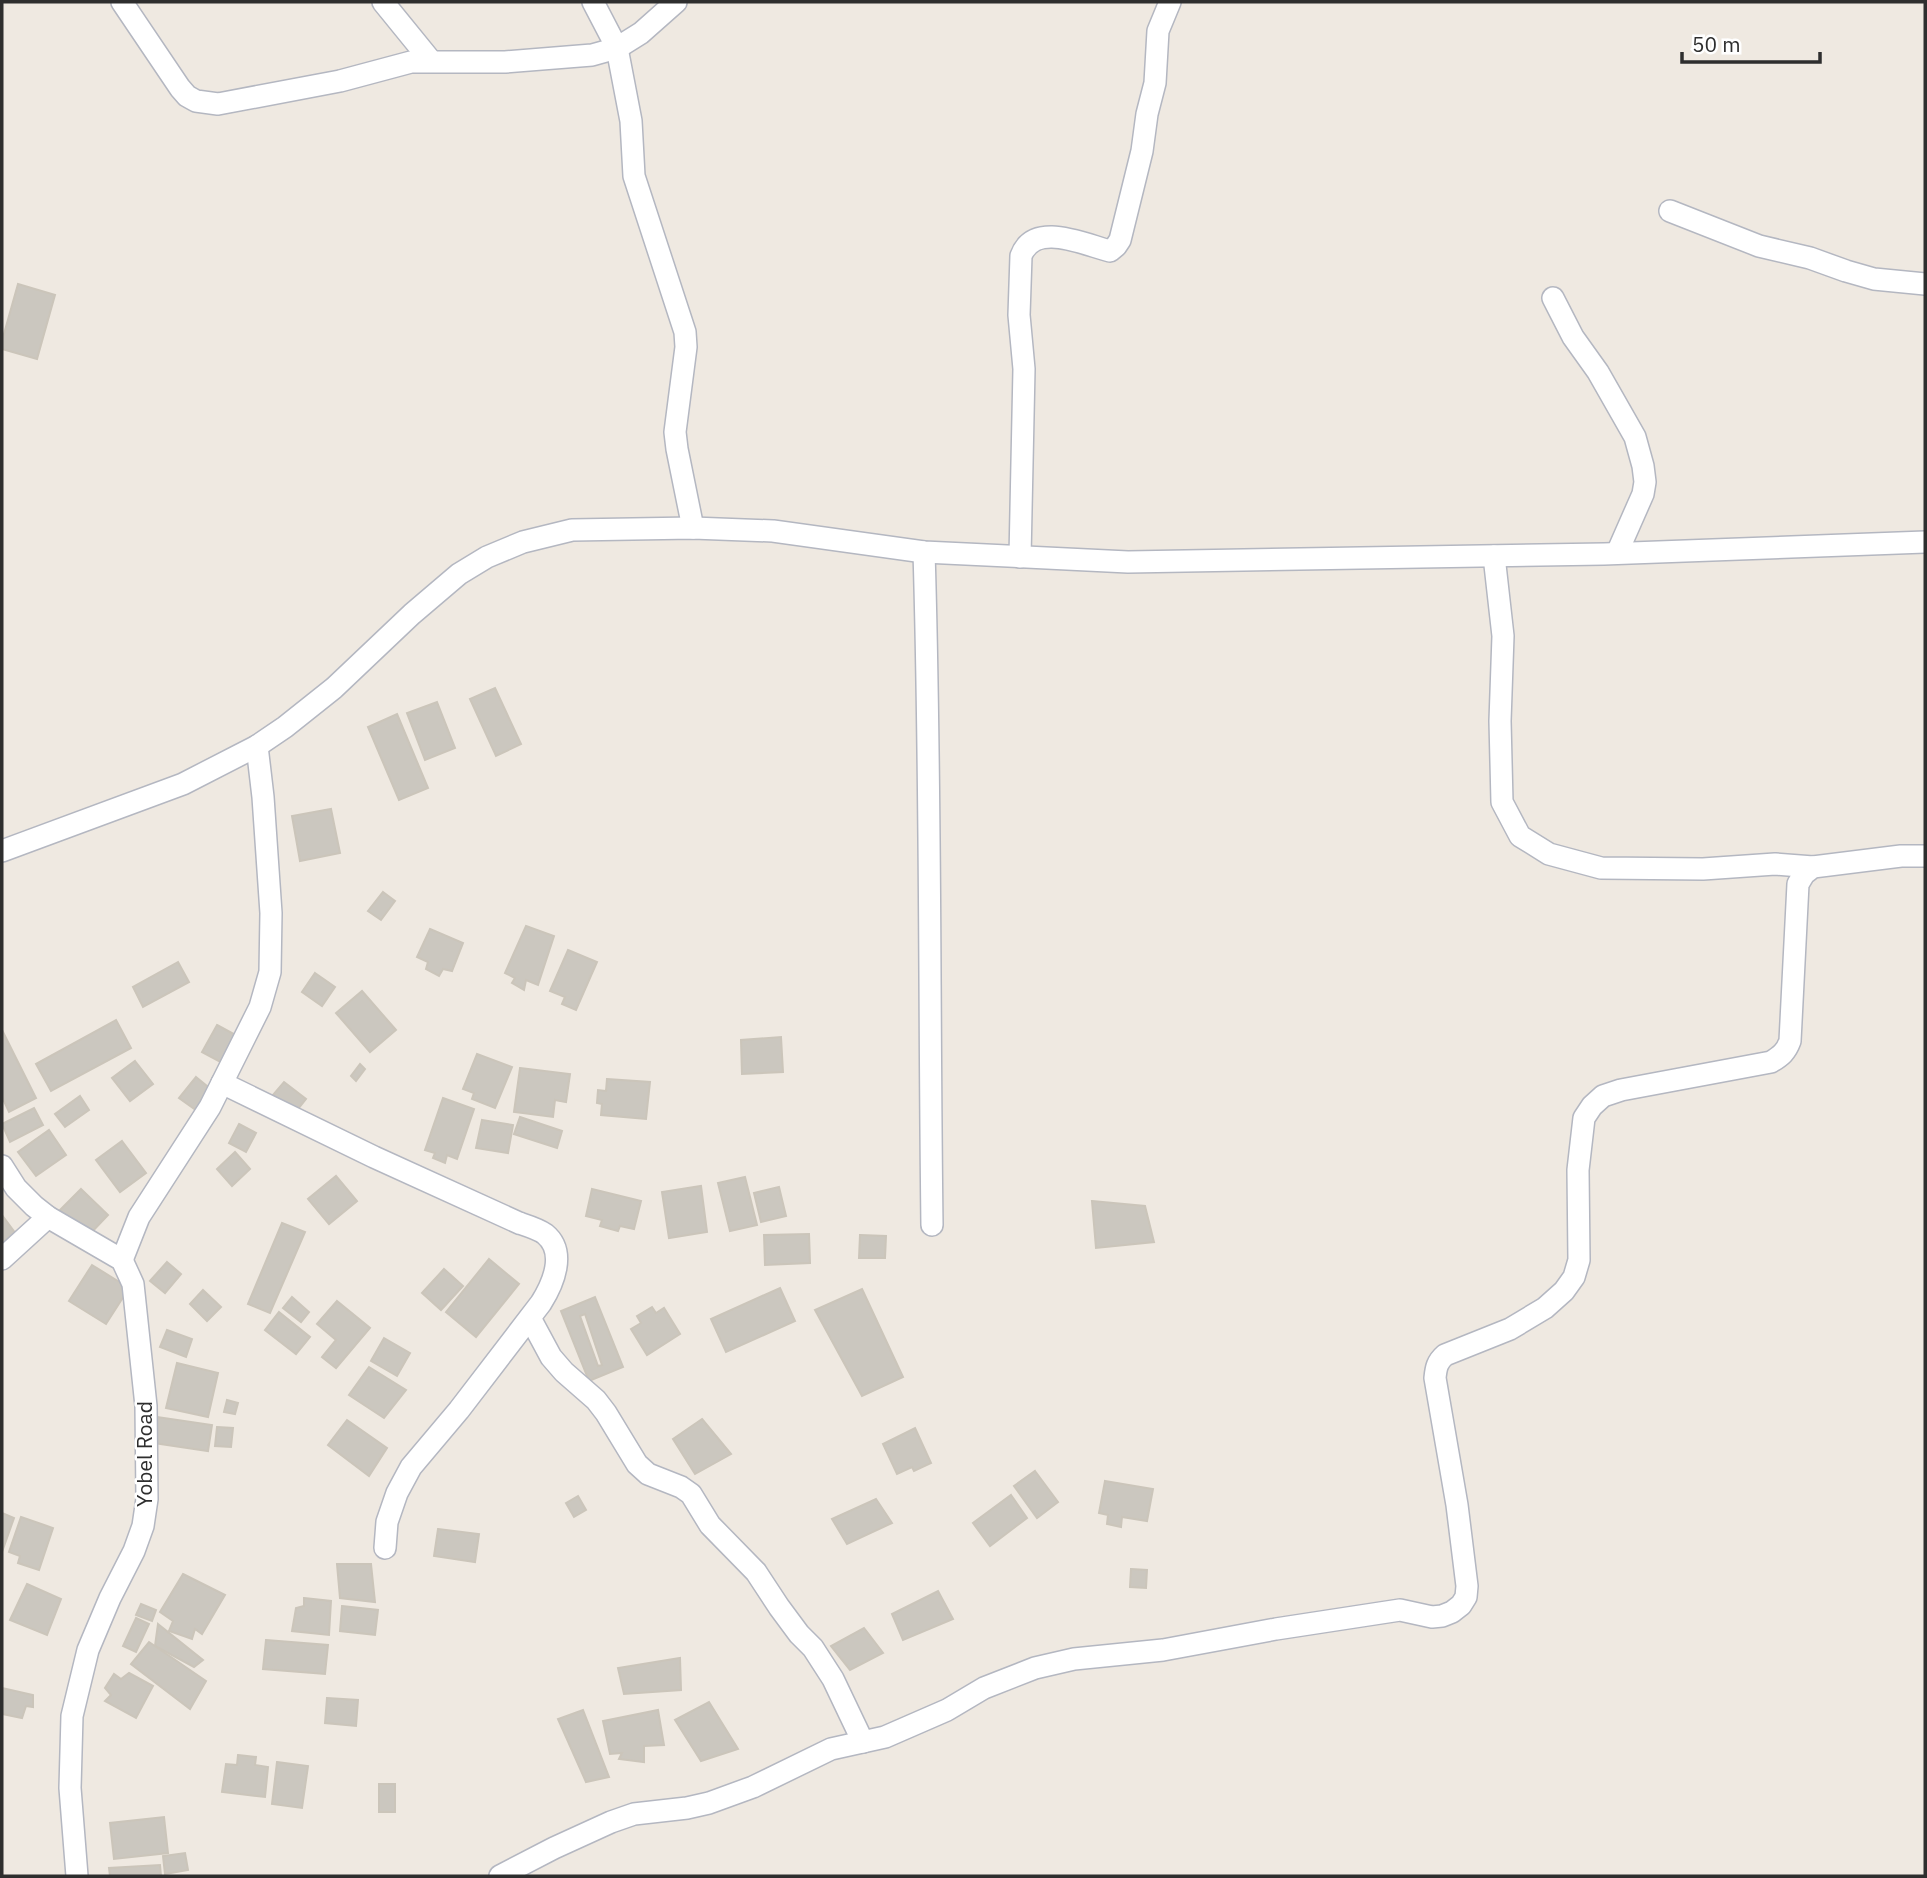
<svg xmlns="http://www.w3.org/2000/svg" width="1927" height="1878" font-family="'IBM Plex Sans',sans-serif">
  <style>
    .building { fill: #cbc7bf; stroke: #cbc5ba; stroke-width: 2; fill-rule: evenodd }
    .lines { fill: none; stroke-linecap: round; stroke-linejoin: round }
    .street-casing { stroke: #b4b7c1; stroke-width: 24 }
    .street { stroke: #fff; stroke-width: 21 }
    .labels { text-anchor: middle; stroke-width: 5; stroke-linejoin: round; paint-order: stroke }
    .street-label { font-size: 21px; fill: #2e2e2e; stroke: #fff }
  </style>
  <rect width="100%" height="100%" fill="#efe9e1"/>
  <g class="building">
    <path d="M18,284L55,295L37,359L2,349V341Z"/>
    <path d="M495,688L521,744L496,756L470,699Z"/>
    <path d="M437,702L455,748L425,760L407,713Z"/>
    <path d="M397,714L428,788L399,800L368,727Z"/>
    <path d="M331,809L340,853L300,861L292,816Z"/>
    <path d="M383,892L395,901L381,920L368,911Z"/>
    <path d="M526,926L554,936L538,985L526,980L524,990L512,983L515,978L505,973Z"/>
    <path d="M430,929L463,943L452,971L443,969L439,976L426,969L428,962L417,957Z"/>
    <path d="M568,950L597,962L576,1010L562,1004L565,997L550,991Z"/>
    <path d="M178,962L189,982L143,1007L133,987Z"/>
    <path d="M315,973L335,987L322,1006L302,992Z"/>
    <path d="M362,991L396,1030L370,1052L336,1013Z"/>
    <path d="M116,1020L131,1048L51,1091L36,1064Z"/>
    <path d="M217,1025L241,1038L226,1065L202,1052Z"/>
    <path d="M2,1030L36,1098L9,1112L2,1097Z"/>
    <path d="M781,1037L783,1072L742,1074L741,1040Z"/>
    <path d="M477,1054L512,1067L495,1108L472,1099L474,1093L463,1089Z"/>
    <path d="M135,1061L153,1084L130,1101L112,1078Z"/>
    <path d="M360,1064L365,1069L356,1081L351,1076Z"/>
    <path d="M520,1068L570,1074L566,1102L555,1100L553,1117L514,1112Z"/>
    <path d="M196,1077L213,1091L197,1111L179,1098Z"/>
    <path d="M607,1079L650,1082L646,1119L601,1115L602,1104L597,1103L598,1090L606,1091Z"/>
    <path d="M284,1082L306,1099L294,1114L272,1096Z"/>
    <path d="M80,1096L89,1110L65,1127L55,1114Z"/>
    <path d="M443,1098L474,1109L457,1159L447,1155L445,1163L433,1158L435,1153L425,1150Z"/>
    <path d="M34,1108L43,1125L10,1142L2,1124Z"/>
    <path d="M520,1117L562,1131L557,1148L514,1134Z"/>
    <path d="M482,1120L513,1125L508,1153L476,1148Z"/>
    <path d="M239,1124L256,1133L246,1152L229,1143Z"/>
    <path d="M49,1130L66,1155L36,1176L18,1152Z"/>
    <path d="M122,1141L146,1173L120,1192L96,1160Z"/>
    <path d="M235,1152L250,1169L232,1186L217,1169Z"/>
    <path d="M336,1176L357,1201L329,1224L308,1199Z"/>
    <path d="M745,1177L757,1225L730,1231L718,1183Z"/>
    <path d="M701,1186L707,1232L669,1238L662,1192Z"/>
    <path d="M779,1187L786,1216L761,1222L754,1193Z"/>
    <path d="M81,1189L108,1215L87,1237L60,1210Z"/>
    <path d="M592,1189L641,1201L634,1229L620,1226L618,1231L600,1226L602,1220L586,1216Z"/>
    <path d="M1092,1201L1145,1206L1154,1242L1096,1248Z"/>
    <path d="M2,1215L16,1234L2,1244Z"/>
    <path d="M282,1223L305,1232L270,1313L248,1304Z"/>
    <path d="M809,1234L810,1263L765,1265L764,1235Z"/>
    <path d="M860,1235L886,1236L885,1258H859Z"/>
    <path d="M489,1259L519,1284L476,1337L446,1312Z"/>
    <path d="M167,1262L181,1274L165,1293L150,1281Z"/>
    <path d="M92,1265L129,1288L106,1324L69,1301Z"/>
    <path d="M444,1269L463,1286L441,1310L422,1293Z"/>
    <path d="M780,1288L795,1321L726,1352L711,1319Z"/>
    <path d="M862,1289L903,1377L862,1396L815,1310Z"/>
    <path d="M203,1290L221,1307L207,1321L190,1304Z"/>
    <path d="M292,1297L309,1312L301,1322L283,1308Z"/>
    <path d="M595,1297L623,1367L589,1381L561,1311ZM585,1314L602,1365L598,1366L580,1316Z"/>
    <path d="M337,1301L370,1328L336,1368L322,1357L336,1340L317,1324Z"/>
    <path d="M652,1307L656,1313L664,1308L680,1334L647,1355L631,1329L641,1323L637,1316Z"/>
    <path d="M279,1312L310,1337L296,1354L265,1330Z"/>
    <path d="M167,1330L192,1339L186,1357L160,1347Z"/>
    <path d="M384,1338L410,1353L397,1376L371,1361Z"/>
    <path d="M177,1363L218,1373L208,1417L166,1408Z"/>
    <path d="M369,1367L406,1390L384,1418L349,1395Z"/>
    <path d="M227,1400L238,1403L235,1414L224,1412Z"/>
    <path d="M157,1417L212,1425L208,1451L153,1443Z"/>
    <path d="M702,1419L731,1454L695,1474L673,1439Z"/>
    <path d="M347,1420L387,1448L369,1476L328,1445Z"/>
    <path d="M217,1427L233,1428L231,1447L215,1446Z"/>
    <path d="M915,1428L931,1463L914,1471L912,1467L897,1474L883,1444Z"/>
    <path d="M1035,1471L1058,1502L1037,1518L1014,1486Z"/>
    <path d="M1105,1481L1153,1489L1147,1521L1122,1517L1121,1527L1107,1524L1108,1515L1099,1513Z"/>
    <path d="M1011,1495L1027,1518L990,1546L973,1523Z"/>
    <path d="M578,1496L586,1510L574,1517L566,1503Z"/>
    <path d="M876,1499L892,1523L847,1544L832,1519Z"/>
    <path d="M2,1513L14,1518L2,1552Z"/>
    <path d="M21,1517L53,1528L39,1570L18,1563L20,1556L9,1552Z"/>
    <path d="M438,1529L479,1534L475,1562L434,1556Z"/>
    <path d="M337,1564H371L375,1602L340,1598Z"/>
    <path d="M1131,1569L1147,1570L1146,1588L1130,1587Z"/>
    <path d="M183,1574L225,1595L202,1634L195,1629L192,1639L169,1631L173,1621L160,1612Z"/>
    <path d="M27,1584L61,1599L47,1635L10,1620Z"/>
    <path d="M938,1591L953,1619L903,1640L892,1614Z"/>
    <path d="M304,1598L331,1601L329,1635L292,1631L296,1608L304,1606Z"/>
    <path d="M141,1604L156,1610L152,1621L136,1615Z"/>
    <path d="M342,1606L378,1610L375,1635L340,1631Z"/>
    <path d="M136,1618L149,1624L136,1652L123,1646Z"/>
    <path d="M158,1624L203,1660L194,1667L155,1646Z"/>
    <path d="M864,1628L883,1653L850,1670L831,1646Z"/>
    <path d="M266,1640L328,1645L325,1674L263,1669Z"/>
    <path d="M149,1642L206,1681L190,1709L131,1664Z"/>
    <path d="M680,1658L681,1690L624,1694L618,1668Z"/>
    <path d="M129,1673L153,1686L136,1718L105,1701L111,1695L105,1688L114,1674L121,1679Z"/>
    <path d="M2,1688L33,1695V1707L26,1706L22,1718L2,1714Z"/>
    <path d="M327,1698L358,1700L356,1726L325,1723Z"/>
    <path d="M709,1702L738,1749L701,1761L675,1720Z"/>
    <path d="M583,1710L609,1777L586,1782L558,1719Z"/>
    <path d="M658,1710L664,1745L644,1746V1762L619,1759L622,1753L610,1754L603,1721Z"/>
    <path d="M238,1755L256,1757L255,1765L268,1767L265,1797L222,1792L226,1764L237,1765Z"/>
    <path d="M277,1762L308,1766L302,1808L272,1804Z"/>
    <rect x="379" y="1784" width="16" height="28"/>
    <path d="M164,1817L168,1853L114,1859L110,1823Z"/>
    <path d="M185,1853L188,1870L165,1874L163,1856Z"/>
    <path d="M160,1865L161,1876H110L109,1868Z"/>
  </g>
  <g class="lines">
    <defs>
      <g id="street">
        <path d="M122,2L180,88L187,96L196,101L218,104L340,81L411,62H505L592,55L617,48L641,33L676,2"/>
        <path d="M383,2L431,61"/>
        <path d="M593,2L617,48L631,121L634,176L685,332L686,347L675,432L677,449L693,528"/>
        <path d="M1670,211L1759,246L1810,258L1846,271L1874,279L1925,284"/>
        <path d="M1553,298L1573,337L1598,372L1635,437L1643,466L1645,482L1643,494L1617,553"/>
        <path d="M924,552C931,776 929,1000 932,1225"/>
        <path d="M1494,556L1503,636L1500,721L1502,802L1520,836L1549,854L1601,868L1703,869L1775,864L1813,867"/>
        <path d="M1020,557L1024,369L1019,315L1021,256C1034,221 1083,244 1110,251L1116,246L1120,240L1142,151L1147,114L1155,83L1158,31L1170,2"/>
        <path d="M2,851L183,784L257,746L285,727L334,688L412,614L459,574L487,557L523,542L572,530L693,528L773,531L924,552L1128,562L1604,554L1925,542"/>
        <path d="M222,1083L374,1157L519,1223C528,1226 538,1229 545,1234C567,1252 553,1284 541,1303L459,1410L411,1467L397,1493L387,1522L385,1548"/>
        <path d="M2,1166L16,1188L34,1206L48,1217L122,1260L133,1284L146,1406L147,1499L143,1526L134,1551L110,1598L88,1650L72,1716L70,1788L77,1876"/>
        <path d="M2,1259L48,1217"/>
        <path d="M122,1260L139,1217L210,1107L260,1007L270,972L271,913L263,797L257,746"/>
        <path d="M530,1318L551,1357L564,1372L596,1400L606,1413L637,1464L648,1474L681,1487L691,1494L710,1525L756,1572L779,1607L799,1634L813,1648L833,1679L863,1742"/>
        <path d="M500,1876L554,1848L611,1822L634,1814L687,1808L709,1803L753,1787L831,1749L885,1737L947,1710L984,1688L1035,1668L1074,1659L1163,1650L1276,1629L1400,1610L1432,1617L1442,1616L1452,1612L1461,1605L1466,1597L1467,1586L1457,1505L1435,1378C1436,1368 1437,1362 1445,1355L1510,1329L1545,1308L1564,1291L1574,1277L1579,1260L1578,1170L1584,1118L1592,1106L1603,1096L1621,1090L1771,1062C1781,1056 1786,1052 1790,1041L1798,884L1804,874L1813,867L1901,856H1925"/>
      </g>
    </defs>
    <use href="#street" class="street-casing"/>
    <use href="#street" class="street"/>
  </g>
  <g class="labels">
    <g class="street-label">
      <text transform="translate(145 1454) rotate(-90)" y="7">Yobel Road</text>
    </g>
  </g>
  <rect width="1927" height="1878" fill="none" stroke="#2e2e2e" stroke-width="7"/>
  <path d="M1682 52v10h138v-10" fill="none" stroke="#2e2e2e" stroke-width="3.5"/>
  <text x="1692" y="52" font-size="21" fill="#2e2e2e" stroke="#ffffff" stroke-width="5" paint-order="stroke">50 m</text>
</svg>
